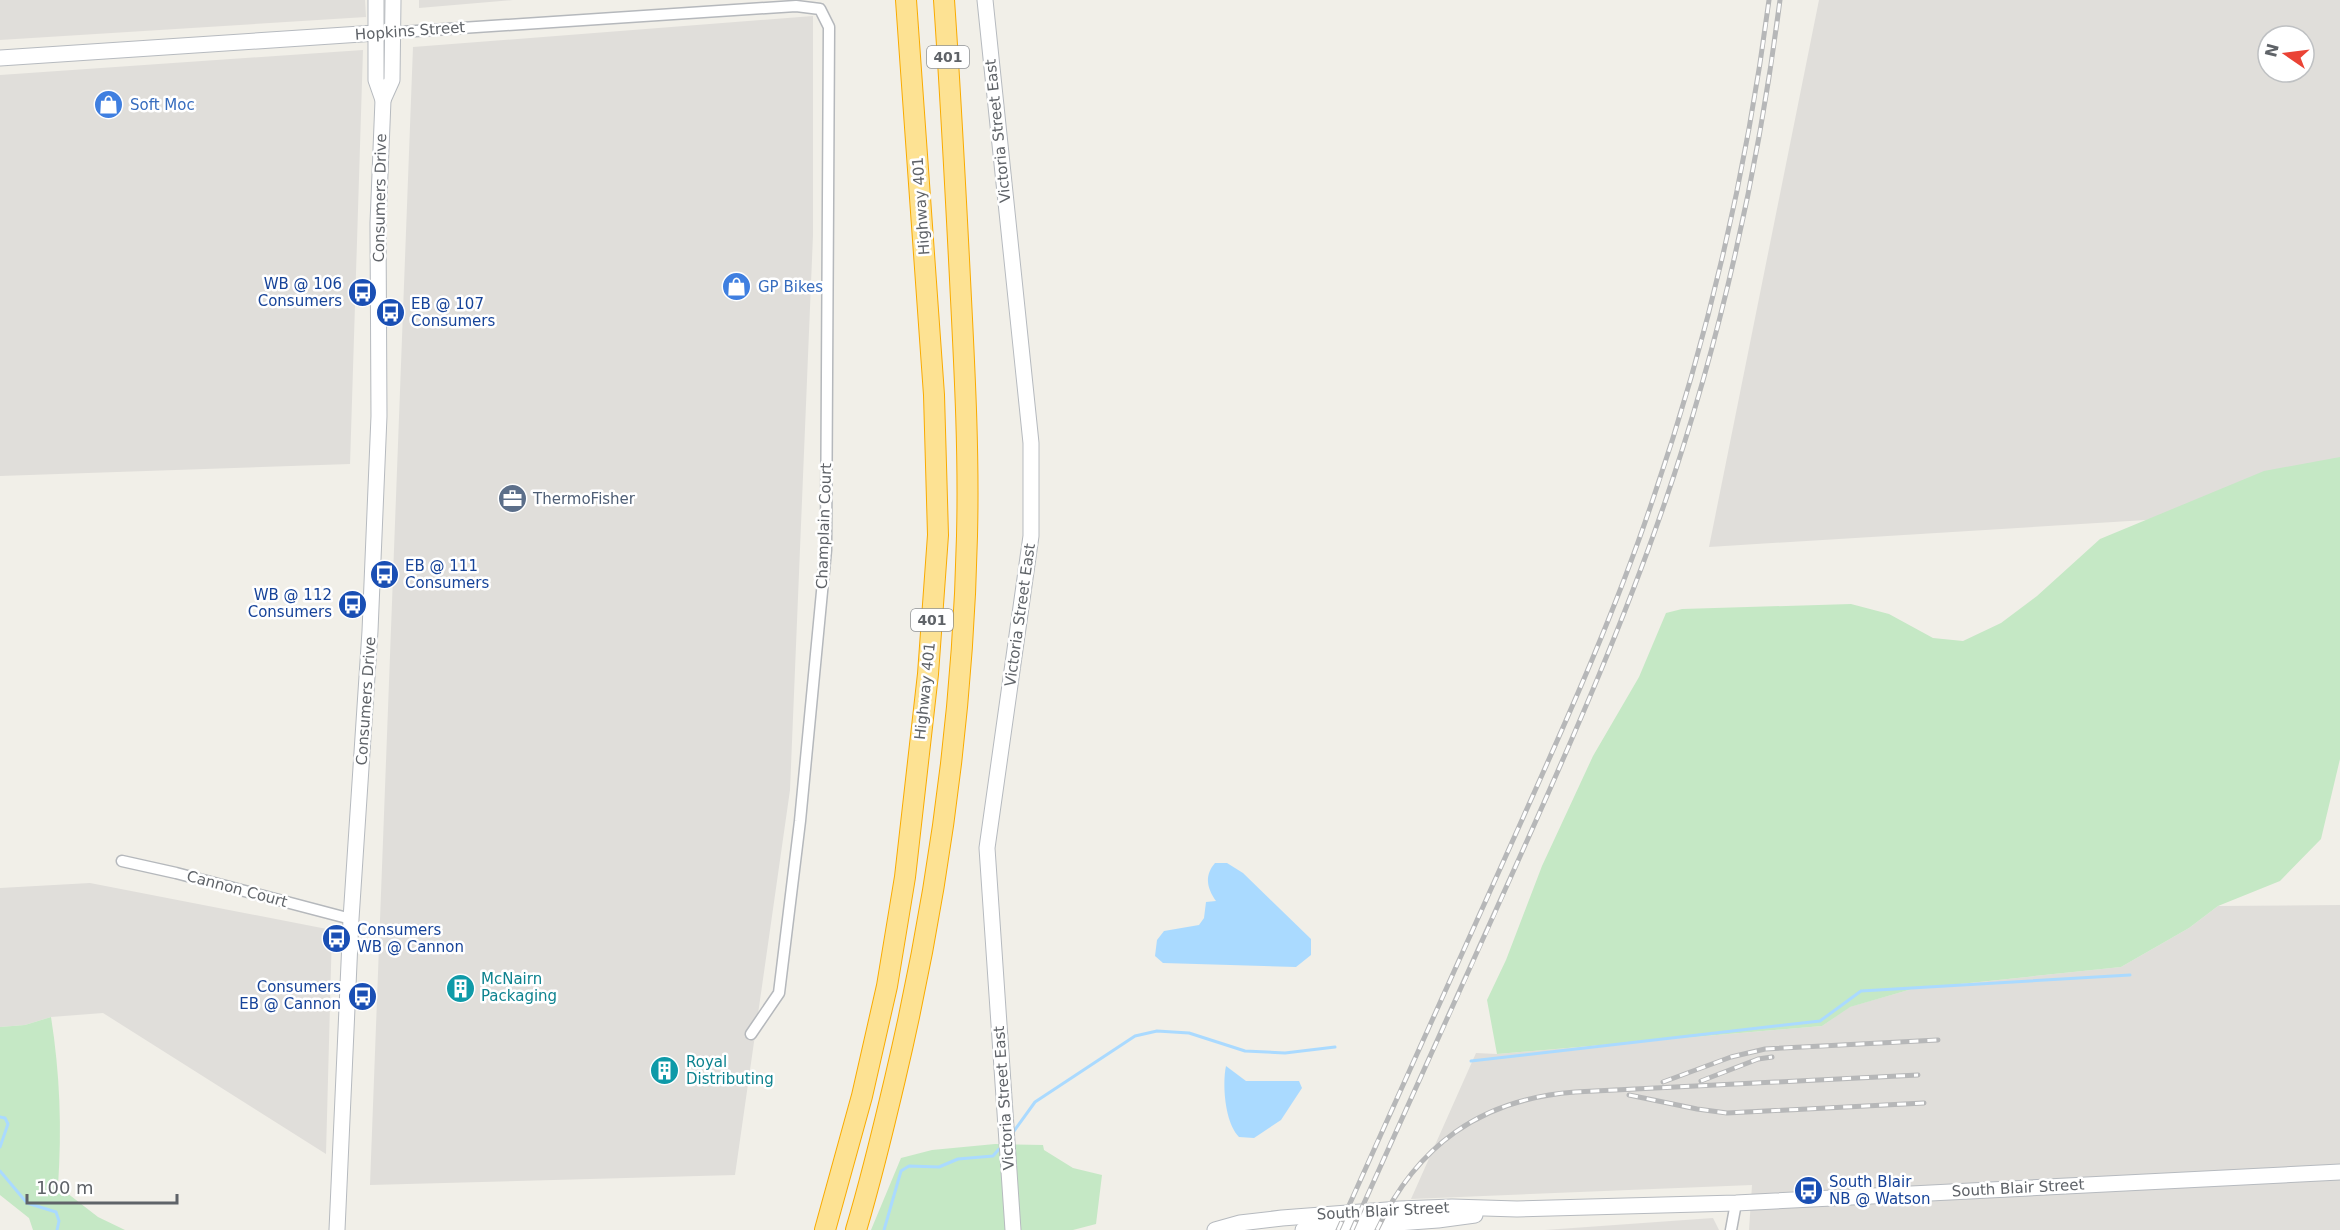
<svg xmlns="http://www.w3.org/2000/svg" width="2340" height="1230" font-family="'DejaVu Sans',sans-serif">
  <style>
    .industrial { fill: #e0deda; fill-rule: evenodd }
    .green { fill: #c5e8c5 }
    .water { fill: #aadaff }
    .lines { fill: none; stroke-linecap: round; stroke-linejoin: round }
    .stream { stroke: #aadaff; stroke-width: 3 }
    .street-casing { stroke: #b5b8bc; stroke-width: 13 }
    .secondary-casing { stroke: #b6babf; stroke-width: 17 }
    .highway-casing { stroke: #f9ab00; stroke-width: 22 }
    .street { stroke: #fff; stroke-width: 10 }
    .secondary { stroke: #fff; stroke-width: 15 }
    .highway { stroke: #fde293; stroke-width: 20 }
    .rail-casing { stroke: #b6b7b8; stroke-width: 5 }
    .rail { stroke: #fff; stroke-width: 3; stroke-dasharray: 9; stroke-linecap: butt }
    .labels { text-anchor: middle; stroke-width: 5; stroke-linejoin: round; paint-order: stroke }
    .shield { fill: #fff; stroke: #8f9295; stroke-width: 1.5 }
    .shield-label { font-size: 14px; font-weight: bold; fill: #5f6368 }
    .street-label { font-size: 15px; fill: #5f6368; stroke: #fff }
    .shop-label { font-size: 15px; fill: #366cbe; stroke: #fff; text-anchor: start }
    .transit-label { font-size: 15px; fill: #164399; stroke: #fff; text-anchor: start }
    .service-label { font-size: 15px; fill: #4e5e75; stroke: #fff; text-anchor: start }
    .culture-label { font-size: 15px; fill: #0d838f; stroke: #fff; text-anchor: start }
  </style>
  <rect width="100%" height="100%" fill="#f1efe8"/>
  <g class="industrial">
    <path d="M0,0H365L366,17L0,40Z"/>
    <path d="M419,0H513L419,8Z"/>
    <path d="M1819,0H2340V508L1709,547ZM2268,36H2304V72H2268Z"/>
    <path d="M813,16V235L790,790L735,1175L370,1185L413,47Z"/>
    <path d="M363,50L350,464L0,476V75Z"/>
    <path d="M90,883L332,930L326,1154L103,1013L51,1017L25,1025L0,1027V888Z"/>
    <path d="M2340,905V1230H1749L1752,1185L1411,1199L1476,1053L1497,1054L1822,1026L1849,1007L1912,989L2121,967L2189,928L2218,906Z"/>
    <path d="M1713,1218L1719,1230H1545Z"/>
  </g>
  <g class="green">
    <path d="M2340,457V759L2321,839L2280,881L2218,906L2189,928L2121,967L1912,989L1850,1007L1822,1026L1497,1054L1487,1000L1506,960L1542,866L1593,756L1639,677L1666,613L1682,609L1851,604L1889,614L1933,638L1963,641L2001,623L2037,596L2100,539L2264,471Z"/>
    <path d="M51,1017C60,1074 62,1129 58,1186L98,1217L125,1230H33L29,1218L0,1195V1027L25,1025Z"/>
    <path d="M995,1144L1043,1145L1044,1150L1073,1168L1102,1175L1096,1224L1073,1230H871L901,1158L932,1150Z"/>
  </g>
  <g class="water">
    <path d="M1215,863H1227L1243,873L1311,939V955L1296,967L1163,963L1155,956L1157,940L1164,931L1199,925L1204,918L1206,902L1216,901C1207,888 1204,876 1215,863Z"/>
    <path d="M1226,1066L1246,1081H1299L1302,1088L1281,1120L1254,1138L1239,1137C1225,1123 1222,1085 1226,1066Z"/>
  </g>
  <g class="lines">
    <g class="stream">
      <path d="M1471,1061L1820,1021L1861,991L2130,975"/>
      <path d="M0,1117L5,1118L8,1124L0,1147"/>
      <path d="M1014,1131L1035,1102L1135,1036L1157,1031L1189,1033L1245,1051L1285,1053L1335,1047"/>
      <path d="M0,1171L27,1203L56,1212L59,1221L57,1230"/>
      <path d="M884,1230L901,1171L909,1166L939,1167L958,1159L993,1156L999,1149"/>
    </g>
    <defs>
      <g id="street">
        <path d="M386,33L796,6L820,9L829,27L826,550L800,821L779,993L751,1034"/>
        <path d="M122,861L176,873L351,919"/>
        <path d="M1731,1230L1736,1203"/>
      </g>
      <g id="secondary">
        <path d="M985,0L1031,443V536L987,848L1013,1230"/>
        <path d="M0,58L376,33"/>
        <path d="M383,100L392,80L393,0"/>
        <path d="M337,1230L351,919L370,631L379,416L378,223L383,100L376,80V0"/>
        <path d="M1215,1230L1240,1223L1282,1218L1400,1209L1452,1207L1517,1209L1736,1203L2340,1172"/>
        <path d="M1303,1230L1438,1220L1475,1215"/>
      </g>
      <g id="highway">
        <path d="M825,1230L862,1096L887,986L905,877L928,674L938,535L934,395L906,0"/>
        <path d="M856,1230C871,1180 883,1130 895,1079C937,901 963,719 967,536C969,457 965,378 961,299C956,199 951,100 944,0"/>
      </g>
    </defs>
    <use href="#street" class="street-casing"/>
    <use href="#secondary" class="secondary-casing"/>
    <use href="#highway" class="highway-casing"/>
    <use href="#street" class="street"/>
    <use href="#secondary" class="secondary"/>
    <use href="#highway" class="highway"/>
    <defs>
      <g id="rail">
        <path d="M1701,1081L1758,1059L1772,1057"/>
        <path d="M1663,1082L1731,1057L1765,1049L1938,1040"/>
        <path d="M1629,1095L1697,1109L1727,1113L1924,1103"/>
        <path d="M1338,1230C1396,1100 1455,970 1513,840C1563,728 1614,616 1653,499C1708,338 1747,169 1769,0"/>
        <path d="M1352,1230C1408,1104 1466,979 1522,852C1573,738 1623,624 1664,505C1720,342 1758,172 1780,0"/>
        <path d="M1377,1230C1417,1145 1481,1099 1575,1092L1918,1075"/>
      </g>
    </defs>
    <use href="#rail" class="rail-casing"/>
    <use href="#rail" class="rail"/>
  </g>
  <defs>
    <symbol id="shop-disc" viewBox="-11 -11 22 22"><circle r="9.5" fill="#3f7fe0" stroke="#fff"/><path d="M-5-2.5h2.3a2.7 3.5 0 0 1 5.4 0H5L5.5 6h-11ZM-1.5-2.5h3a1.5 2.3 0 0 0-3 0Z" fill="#fff"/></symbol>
    <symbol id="bus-disc" viewBox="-11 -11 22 22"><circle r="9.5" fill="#1a4fb4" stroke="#fff"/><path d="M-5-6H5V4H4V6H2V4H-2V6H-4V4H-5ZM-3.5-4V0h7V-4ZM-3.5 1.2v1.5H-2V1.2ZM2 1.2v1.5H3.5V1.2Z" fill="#fff"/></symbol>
    <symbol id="office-disc" viewBox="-11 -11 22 22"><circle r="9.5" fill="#5c6f8a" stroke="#fff"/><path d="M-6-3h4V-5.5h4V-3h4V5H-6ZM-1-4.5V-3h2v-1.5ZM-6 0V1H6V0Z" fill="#fff"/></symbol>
    <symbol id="building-disc" viewBox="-11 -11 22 22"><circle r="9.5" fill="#0f9aa8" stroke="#fff"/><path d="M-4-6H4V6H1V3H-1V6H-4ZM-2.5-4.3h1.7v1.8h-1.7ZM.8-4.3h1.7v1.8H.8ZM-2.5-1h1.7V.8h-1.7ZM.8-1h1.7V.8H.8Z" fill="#fff"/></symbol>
  </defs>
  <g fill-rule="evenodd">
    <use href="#shop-disc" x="92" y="88" width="33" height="33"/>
    <use href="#shop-disc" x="720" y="270" width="33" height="33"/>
    <use href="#bus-disc" x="346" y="276" width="33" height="33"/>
    <use href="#bus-disc" x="374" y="296" width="33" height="33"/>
    <use href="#office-disc" x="496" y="482" width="33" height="33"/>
    <use href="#bus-disc" x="368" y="558" width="33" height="33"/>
    <use href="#bus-disc" x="336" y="588" width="33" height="33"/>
    <use href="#bus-disc" x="320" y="922" width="33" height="33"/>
    <use href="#building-disc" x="444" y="972" width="33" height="33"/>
    <use href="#bus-disc" x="346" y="980" width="33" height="33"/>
    <use href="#building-disc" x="648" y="1054" width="33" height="33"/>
    <use href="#bus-disc" x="1792" y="1174" width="33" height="33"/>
  </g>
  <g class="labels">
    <g class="shield">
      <rect x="927" y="46" width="42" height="22" rx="4.5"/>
      <rect x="911" y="609" width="42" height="22" rx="4.5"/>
    </g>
    <g class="shield-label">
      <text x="948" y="62">401</text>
      <text x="932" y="625">401</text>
    </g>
    <g class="street-label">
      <text transform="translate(410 31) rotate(-4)" y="5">Hopkins Street</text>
      <text transform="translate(998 131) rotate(-96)" y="5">Victoria Street East</text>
      <text transform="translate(380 198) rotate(-89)" y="5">Consumers Drive</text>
      <text transform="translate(921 206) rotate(-94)" y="5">Highway 401</text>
      <text transform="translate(824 526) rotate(-88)" y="5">Champlain Court</text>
      <text transform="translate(1020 615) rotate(-82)" y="5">Victoria Street East</text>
      <text transform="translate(925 691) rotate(-84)" y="5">Highway 401</text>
      <text transform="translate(366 701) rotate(-86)" y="5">Consumers Drive</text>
      <text transform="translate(237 889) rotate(15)" y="5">Cannon Court</text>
      <text transform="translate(1004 1098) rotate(-94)" y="5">Victoria Street East</text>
      <text transform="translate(2018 1188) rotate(-3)" y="5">South Blair Street</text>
      <text transform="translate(1383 1211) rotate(-3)" y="5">South Blair Street</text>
    </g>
    <g class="shop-label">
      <text x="130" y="110">Soft Moc</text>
      <text x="758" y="292">GP Bikes</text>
    </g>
    <g class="transit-label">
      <text x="342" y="289" text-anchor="end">WB @ 106<tspan x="342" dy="17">Consumers</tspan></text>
      <text x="411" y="309">EB @ 107<tspan x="411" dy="17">Consumers</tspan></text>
      <text x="405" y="571">EB @ 111<tspan x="405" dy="17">Consumers</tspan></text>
      <text x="332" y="600" text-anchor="end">WB @ 112<tspan x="332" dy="17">Consumers</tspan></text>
      <text x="357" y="935">Consumers<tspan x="357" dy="17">WB @ Cannon</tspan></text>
      <text x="341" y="992" text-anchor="end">Consumers<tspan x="341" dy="17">EB @ Cannon</tspan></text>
      <text x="1829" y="1187">South Blair<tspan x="1829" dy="17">NB @ Watson</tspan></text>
    </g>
    <g class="service-label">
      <text x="533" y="504">ThermoFisher</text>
    </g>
    <g class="culture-label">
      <text x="481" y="984">McNairn<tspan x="481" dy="17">Packaging</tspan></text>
      <text x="686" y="1067">Royal<tspan x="686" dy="17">Distributing</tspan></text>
    </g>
  </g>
  <g transform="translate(2286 54) rotate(284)"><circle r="28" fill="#ffffff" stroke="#bfc1c3" stroke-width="1.5"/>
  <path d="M0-4.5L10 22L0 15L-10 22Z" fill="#ea4335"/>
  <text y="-9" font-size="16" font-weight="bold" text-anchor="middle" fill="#5f6368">N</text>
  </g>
  <path d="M27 1194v9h150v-9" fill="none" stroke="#5f6368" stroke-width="3"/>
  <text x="36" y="1194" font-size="18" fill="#5f6368" stroke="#ffffff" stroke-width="4.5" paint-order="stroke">100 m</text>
</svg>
